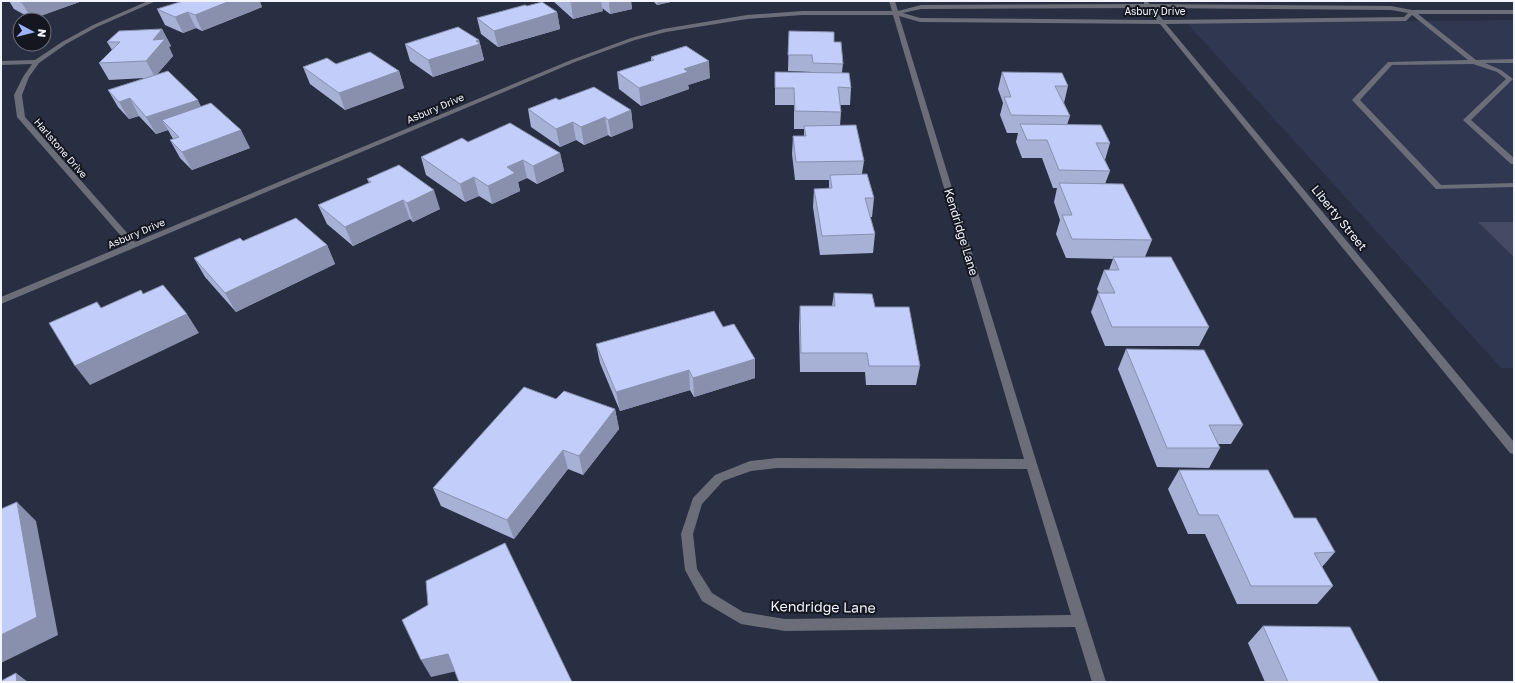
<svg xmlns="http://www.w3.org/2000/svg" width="1515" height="683" font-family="'Golos Text',sans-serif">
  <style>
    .built { fill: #303750 }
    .green { fill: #444b62 }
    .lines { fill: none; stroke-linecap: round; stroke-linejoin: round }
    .minor { fill: #6b6e78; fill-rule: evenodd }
    .wall { fill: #a7b1d6 }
    .shaded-wall { fill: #8890ae }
    .building { fill: #c2cef9; stroke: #8890ae }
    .labels { text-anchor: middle; stroke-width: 4; stroke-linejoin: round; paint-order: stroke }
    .far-street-label { font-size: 10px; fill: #f1f4fe; stroke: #151720 }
    .street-label { font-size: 12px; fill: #f1f4fe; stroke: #151720 }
    .near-street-label { font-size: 14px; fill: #f1f4fe; stroke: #151720 }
  </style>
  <rect width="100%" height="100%" fill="#292f42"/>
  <path class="built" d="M1514,20V368H1501L1187,23Z"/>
  <path class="green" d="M1478,222H1514V257Z"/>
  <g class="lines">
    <path class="minor" d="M148,1H156L97,27L66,44L39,63L29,77L22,95L25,117L135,242L571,60L631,38L663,29L747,15L802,11H892L889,1H895L898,11L921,5L1144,4V2L1146,1L1150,4L1391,6L1412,10H1514V14H1418L1476,60L1514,59V63H1485L1501,70L1513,79L1471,120L1514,158V164H1511L1463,120L1506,79L1497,72L1473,64L1392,65L1360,100L1441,185L1514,183V187L1436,189L1352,100L1388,62L1468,60L1412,15L1406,21L1166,24L1514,442V454L1510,453L1160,24L920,22L899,16L1037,464L1106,682H1092L1075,627L785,631L741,624L702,601L685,570L681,534L693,498L715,475L750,461L777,458L1024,459L893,15H802L747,19L666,32L635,40L575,62L1,304V297L128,244L17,117L14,95L23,77L32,64L1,65V61L35,60L62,42L93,25ZM1147,8L1157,20L920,18L903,13L921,9ZM1153,8L1391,10L1408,13L1404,17L1163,20ZM777,468L1027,469L1071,615L785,619L743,612L712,593L697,569L693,534L702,504L723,481L751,471Z"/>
  </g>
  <g class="wall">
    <path d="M9,1H82L32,19L14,9Z"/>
    <path d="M553,1H631L632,9L610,14L602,8L603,11L573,19Z"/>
    <path d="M653,1H675L657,5Z"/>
    <path d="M527,6L557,12L560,29L498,47L481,34L477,18Z"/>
    <path d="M262,7L202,31L196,28L183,33L165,25L157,9Z"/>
    <path d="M162,29L171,46L169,47L173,56L157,74L201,107L250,148L192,170L180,158L170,140L173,139L168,130L156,134L139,116L129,119L118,107L108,90L145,78L109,80L99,63L112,50L107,42Z"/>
    <path d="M789,31L834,42L843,64L842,72L851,88L850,105H840L841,112L840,126L864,161L862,174L874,198L872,217H870L875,234L873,253L820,255L813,207L814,189H829V180H795L792,154L793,136H804V129H794V105H775V72H812L788,71Z"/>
    <path d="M479,40L484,60L433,77L410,61L405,44Z"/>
    <path d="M651,57L710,78L688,85L689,89L641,106L619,89L617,72L651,61Z"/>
    <path d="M336,64L399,71L404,88L345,110L310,84L303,67Z"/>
    <path d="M1002,72L1068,86L1064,103L1070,116L1067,125L1110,143L1105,160L1110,171L1105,184L1152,240L1145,257L1209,327L1199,346H1105L1091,312L1098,293H1099L1097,289L1104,270H1109L1113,259L1066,258L1056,234L1060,220L1054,202L1057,188H1053L1042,158H1022L1016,142L1018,133H1007L1000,115L1003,103L998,89Z"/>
    <path d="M559,100L631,110L633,128L611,137L608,135L584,145L576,140L560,147L531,127L528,109Z"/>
    <path d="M468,142L560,153L564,171L537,184L527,178L518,182L520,191L492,204L479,196L465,202L426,175L421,157Z"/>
    <path d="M367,179L440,209L413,222L410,219L353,246L327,224L318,205L369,183Z"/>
    <path d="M243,241L327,245L335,264L236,312L205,277L194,258Z"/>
    <path d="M834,293L875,307L920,366L916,385H866L865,372H800L799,326L800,306H832Z"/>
    <path d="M723,327L755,359V378L694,397L690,390L620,411L600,363L596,344Z"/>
    <path d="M1126,349L1243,425L1231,444H1218L1220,448L1209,468L1157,467L1118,369Z"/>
    <path d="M556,399L615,409L619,429L583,475L568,469L514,539L441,506L433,488Z"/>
    <path d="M1179,470L1294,518L1335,552L1322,567L1333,586L1317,604H1237L1205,534H1188L1168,489Z"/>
    <path d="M1263,626L1379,682H1265L1248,643Z"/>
  </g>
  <g class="shaded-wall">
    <path d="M27,1H82L32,19L22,3Z"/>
    <path d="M230,1H260L262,7L202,31L195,15Z"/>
    <path d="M578,1H601L603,11L573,19L571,3Z"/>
    <path d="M609,1H631L632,9L610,14Z"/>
    <path d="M657,1H675L657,5Z"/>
    <path d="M188,12L196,28L183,33L175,17Z"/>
    <path d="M557,12L560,29L498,47L494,31Z"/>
    <path d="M162,29L171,46L169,47L173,56L155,77L146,61L153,40Z"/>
    <path d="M479,40L484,60L433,77L428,60Z"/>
    <path d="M709,61L710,78L688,85L689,89L641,106L639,88L684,69Z"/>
    <path d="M399,71L404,88L345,110L339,93Z"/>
    <path d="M130,98L139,116L129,119L119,102Z"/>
    <path d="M198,100L206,117L162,120L168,130L156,134L146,117Z"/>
    <path d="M631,110L633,128L611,137L608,120Z"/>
    <path d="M605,117L608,135L584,145L581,127Z"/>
    <path d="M573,122L576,140L560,147L556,129Z"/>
    <path d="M241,130L250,148L192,170L182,152Z"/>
    <path d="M560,153L564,171L537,184L533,166Z"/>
    <path d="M523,160L527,178L518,182L520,191L492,204L488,186L507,167Z"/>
    <path d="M474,177L479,196L465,202L460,184Z"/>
    <path d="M434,190L440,209L413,222L407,203Z"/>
    <path d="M403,200L410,219L353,246L345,227Z"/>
    <path d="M327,245L335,264L236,312L225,293Z"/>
    <path d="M187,314L199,333L90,385L75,366Z"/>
    <path d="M755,359V378L694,397L693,378Z"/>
    <path d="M689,370L690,390L620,411L616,392Z"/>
    <path d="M615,409L619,429L583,475L579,456Z"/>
    <path d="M563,450L568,469L514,539L507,520Z"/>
    <path d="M17,502L36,521L58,635L1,663V635Z"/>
    <path d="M448,654L457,671L431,677L421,660Z"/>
    <path d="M16,673L28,682H17Z"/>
  </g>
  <g class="building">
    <path d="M19,1H27L22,3Z"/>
    <path d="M183,1H230L195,15L188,12L175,17L157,9Z"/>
    <path d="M569,1H578L571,3Z"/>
    <path d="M542,2L557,12L494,31L477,18L525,5L527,6Z"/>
    <path d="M458,27L479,40L476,41L480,44L428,60L405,44Z"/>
    <path d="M162,29L153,40L165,39L146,61L99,63L120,42H107L119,31Z"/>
    <path d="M789,31L834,32V42H841L843,64L813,63L812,55H788Z"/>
    <path d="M686,46L709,61L684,69L688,72L639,88L617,72L654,60L651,57Z"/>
    <path d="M370,52L399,71L339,93L303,67L327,58L336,64Z"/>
    <path d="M168,71L198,100L146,117L130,98L119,102L108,90Z"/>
    <path d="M775,72L849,73L851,88L838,87L841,112L795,111L794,88H775Z"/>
    <path d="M1002,72L1062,73L1068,86H1055L1070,116L1011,115L1004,97H1011Z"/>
    <path d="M594,87L631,110L608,120L605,117L581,127L573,122L556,129L528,109L556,98L559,100Z"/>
    <path d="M211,103L241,130L182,152L170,140L179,137L162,120Z"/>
    <path d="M510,123L560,153L533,166L523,160L507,167L515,173L488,186L474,177L460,184L421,157L462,138L468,142Z"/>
    <path d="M1020,124L1101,125L1110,143H1096L1110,171L1059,170L1047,140H1027Z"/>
    <path d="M856,125L864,161L796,162L793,136H806L804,126Z"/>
    <path d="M399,165L434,190L407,203L403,200L345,227L318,205L371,182L367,179Z"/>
    <path d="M867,174L874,198H865L875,234L822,236L814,189L832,188L830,175Z"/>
    <path d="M1059,183L1123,184L1152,240L1072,239L1062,215H1072Z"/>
    <path d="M296,218L327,245L225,293L194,258L240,238L243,241Z"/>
    <path d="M1113,257H1171L1209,327H1112L1098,293H1115L1104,270H1119Z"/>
    <path d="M163,285L187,314L75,366L49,323L97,302L101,308L141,290L143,294Z"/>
    <path d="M834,293L872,294L875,307H909L920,366H869L867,353H801L800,306H835Z"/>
    <path d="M714,311L723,327L734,324L755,359L693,378L689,370L616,392L596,344Z"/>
    <path d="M1126,349L1204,350L1243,425H1209L1220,448H1167Z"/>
    <path d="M524,387L556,399L564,391L615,409L579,456L563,450L507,520L433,488Z"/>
    <path d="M1179,470H1268L1294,518H1316L1335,552L1314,553L1333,586H1251L1218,515H1199Z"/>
    <path d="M17,502L37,617L1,635V509Z"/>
    <path d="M505,543L572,682H459L448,654L421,660L402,620L428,605L426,581Z"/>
    <path d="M1263,626L1350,627L1379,682H1288Z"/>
    <path d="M16,673L17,682H1V681Z"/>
  </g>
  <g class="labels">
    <g class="far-street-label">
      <text x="1155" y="15">Asbury Drive</text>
      <text transform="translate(435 108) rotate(-23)" y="4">Asbury Drive</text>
      <text transform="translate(61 148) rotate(49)" y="4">Harlstone Drive</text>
      <text transform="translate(136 233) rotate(-23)" y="4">Asbury Drive</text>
    </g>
    <g class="street-label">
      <text transform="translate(1339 218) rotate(51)" y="4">Liberty Street</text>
      <text transform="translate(961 232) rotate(73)" y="4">Kendridge Lane</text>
    </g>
    <g class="near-street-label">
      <text transform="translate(823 607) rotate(1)" y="5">Kendridge Lane</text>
    </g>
  </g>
  <rect width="1515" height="683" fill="none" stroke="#f1f4fe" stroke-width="4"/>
  <g transform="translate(32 32) rotate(97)"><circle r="19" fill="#151720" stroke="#6d6f79"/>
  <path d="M0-3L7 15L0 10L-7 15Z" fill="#9fb3fd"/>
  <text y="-6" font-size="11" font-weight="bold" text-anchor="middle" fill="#f1f4fe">N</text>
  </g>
</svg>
